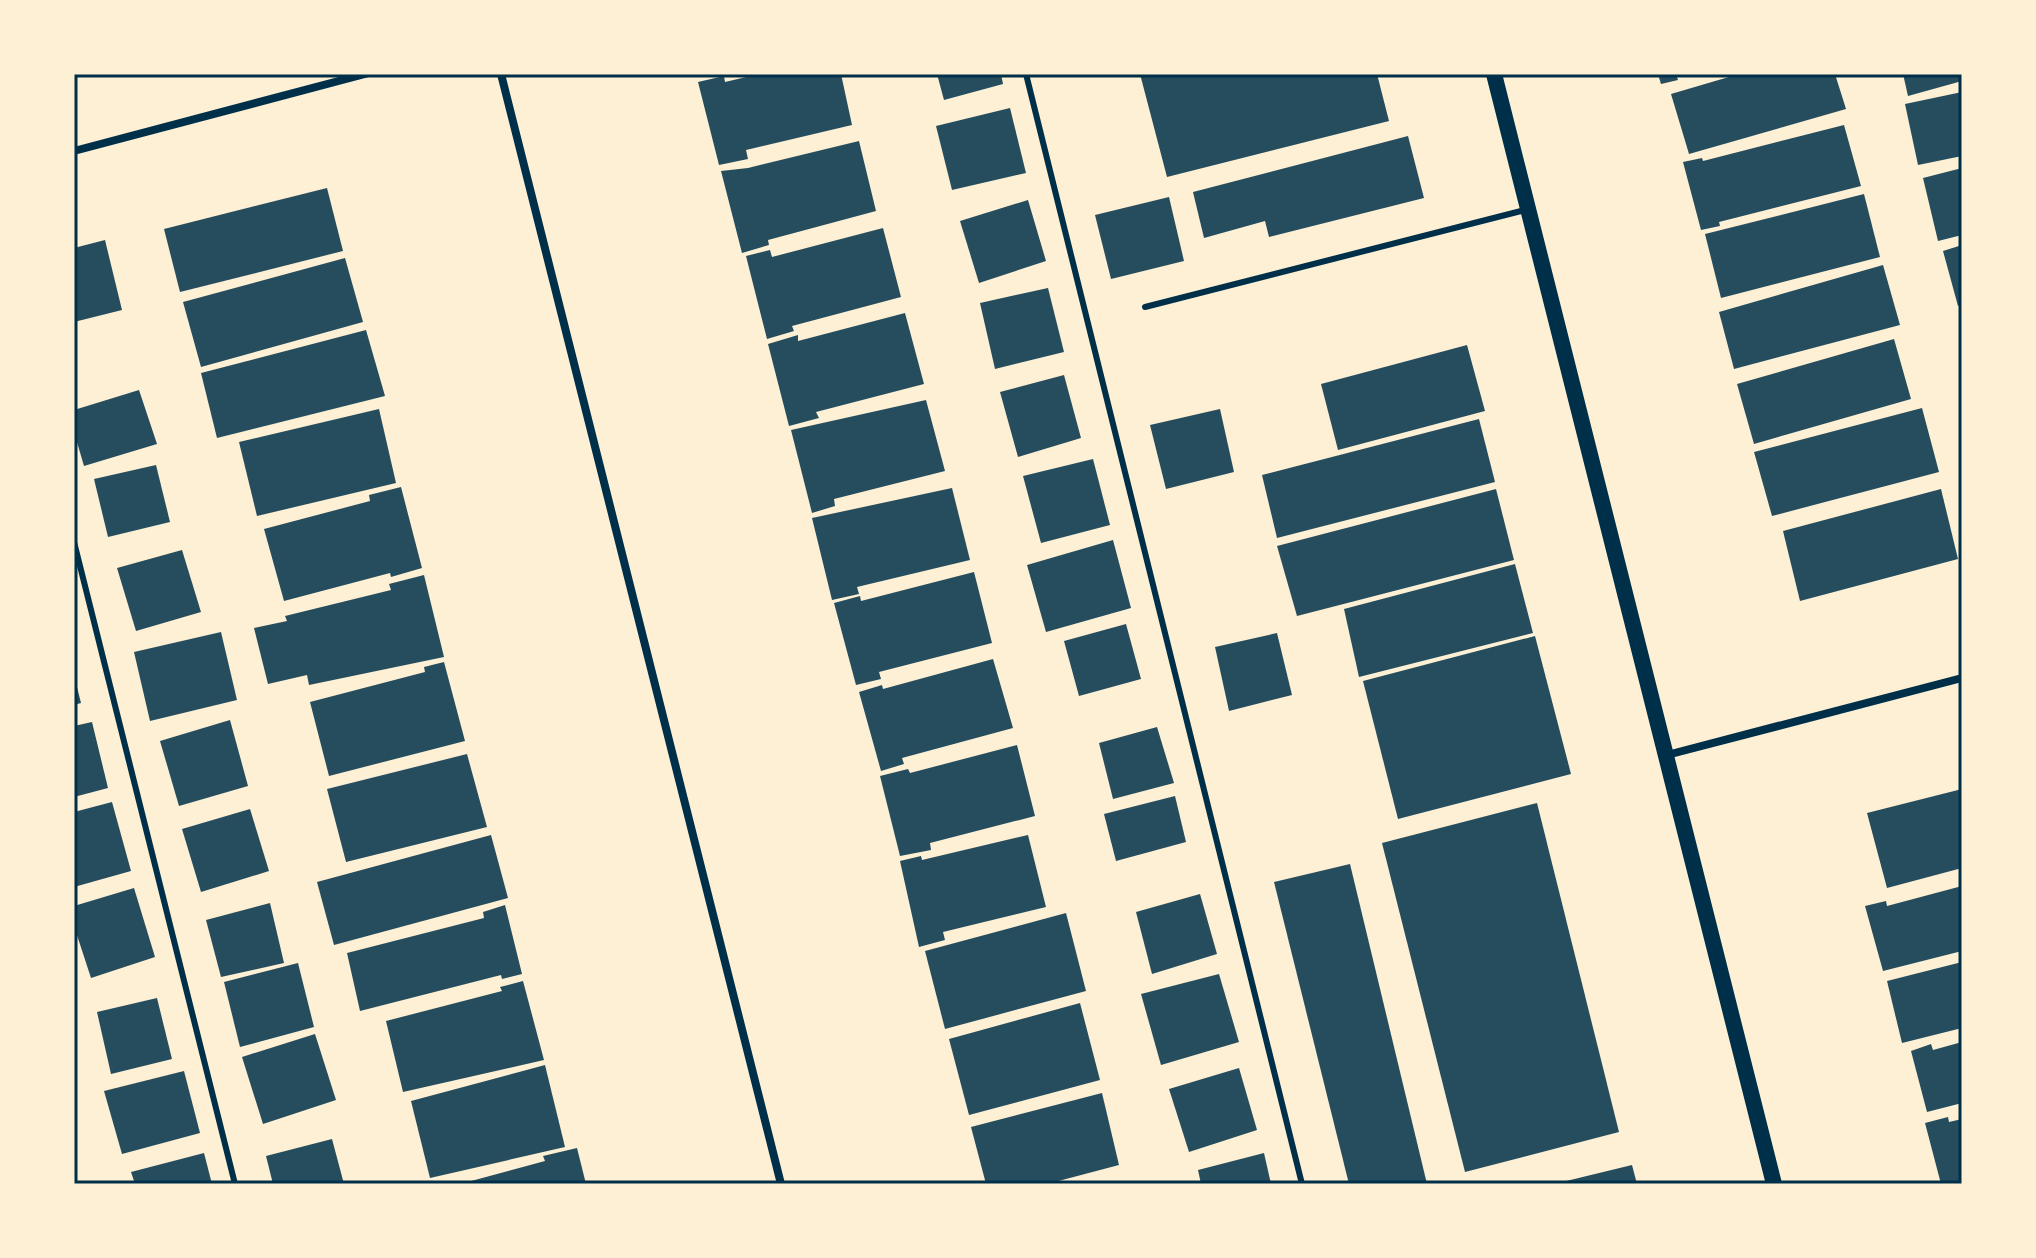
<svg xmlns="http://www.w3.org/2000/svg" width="2036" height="1258" font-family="'Fira Sans',sans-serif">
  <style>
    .building { fill: #264d5e }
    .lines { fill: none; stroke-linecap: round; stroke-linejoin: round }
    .service { stroke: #003049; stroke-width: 6 }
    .minor { stroke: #003049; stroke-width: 8 }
    .secondary { stroke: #003049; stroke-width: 16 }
    .neatline { fill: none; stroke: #003049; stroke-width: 3 }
  </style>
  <rect width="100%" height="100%" fill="#fdf0d5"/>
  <g class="building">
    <path d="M759,74H841L852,125L746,150L748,159L719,165L698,82L724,76L725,82Z"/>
    <path d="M937,74H1001L1003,84L944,100Z"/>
    <path d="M1140,74H1377L1389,121L1167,177Z"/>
    <path d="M1658,74H1676L1678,80L1661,84Z"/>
    <path d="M1739,74H1835L1846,109L1689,154L1671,94Z"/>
    <path d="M1903,74H1962V81L1908,96Z"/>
    <path d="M1962,92V156L1918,165L1905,104Z"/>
    <path d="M1010,108L1026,173L952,190L936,126Z"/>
    <path d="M1844,125L1861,186L1719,222L1720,226L1701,230L1683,162L1702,158L1703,161Z"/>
    <path d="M1408,136L1424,198L1269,237L1265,221L1204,238L1193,192Z"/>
    <path d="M859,141L876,211L768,240L769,245L742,253L721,171L748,168Z"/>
    <path d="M1962,168V235L1938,241L1923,178Z"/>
    <path d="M327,188L343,251L180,292L164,229Z"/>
    <path d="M1864,194L1880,257L1721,298L1705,234Z"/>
    <path d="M1169,197L1184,261L1111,279L1095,215Z"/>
    <path d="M1028,200L1046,261L979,283L960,221Z"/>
    <path d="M883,228L901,297L792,326L794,331L767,339L746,256L770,250L772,257Z"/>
    <path d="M105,240L122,310L74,322V248Z"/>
    <path d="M1962,245V305L1958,306L1943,251Z"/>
    <path d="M345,258L363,322L201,367L183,302Z"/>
    <path d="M1883,265L1900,325L1734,369L1719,312Z"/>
    <path d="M1048,288L1064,352L995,369L980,303Z"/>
    <path d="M905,313L924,384L816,412L819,418L789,426L768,344L798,335V341Z"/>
    <path d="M366,330L385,396L217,438L201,373Z"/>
    <path d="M1894,339L1911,399L1754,444L1737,384Z"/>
    <path d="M1467,345L1485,411L1338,450L1321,384Z"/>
    <path d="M1064,375L1081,438L1018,457L1000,392Z"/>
    <path d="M139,390L157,444L84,466L74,432V410Z"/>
    <path d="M926,400L945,471L834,499L835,506L812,513L791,430Z"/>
    <path d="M1922,408L1939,472L1772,516L1754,452Z"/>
    <path d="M379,409L396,483L257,516L239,442Z"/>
    <path d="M1220,409L1234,472L1166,489L1150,425Z"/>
    <path d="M1479,419L1495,482L1277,538L1262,475Z"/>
    <path d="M1093,459L1110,525L1041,543L1023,476Z"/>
    <path d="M156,465L170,522L108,537L94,479Z"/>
    <path d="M401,487L422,568L391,577L390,573L284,601L264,529L370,501L369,495Z"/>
    <path d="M952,488L970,560L857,587L859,594L832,600L812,518Z"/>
    <path d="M1496,489L1514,560L1297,616L1277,546Z"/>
    <path d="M1941,489L1958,559L1800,601L1783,531Z"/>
    <path d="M1113,540L1131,608L1046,632L1027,565Z"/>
    <path d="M182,550L201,612L136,631L117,568Z"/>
    <path d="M1515,564L1533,633L1359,677L1344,609Z"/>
    <path d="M974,572L992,643L879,672L881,679L856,685L834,603L860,596L861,601Z"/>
    <path d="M424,575L444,657L309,685L307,675L268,684L254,628L287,621L285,616L391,590L389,584Z"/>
    <path d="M1126,624L1141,679L1079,696L1064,641Z"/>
    <path d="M221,632L237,700L150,721L134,652Z"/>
    <path d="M1277,633L1292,695L1229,711L1215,647Z"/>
    <path d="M1535,636L1571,774L1398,819L1363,681Z"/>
    <path d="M993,659L1013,728L902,758L904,764L881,771L859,692L882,685L883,689Z"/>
    <path d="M444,662L465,741L329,776L310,702L425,672L424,667Z"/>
    <path d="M74,675L81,703L74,705Z"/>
    <path d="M230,720L248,786L179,806L160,741Z"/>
    <path d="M92,722L108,788L74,797V726Z"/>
    <path d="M1157,727L1174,783L1113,799L1099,743Z"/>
    <path d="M1017,745L1035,816L930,843L931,850L900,856L880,776L908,769L910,773Z"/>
    <path d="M467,754L487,827L346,862L327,789Z"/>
    <path d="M1962,789V868L1887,888L1867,813Z"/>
    <path d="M1175,796L1186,842L1116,861L1104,814Z"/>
    <path d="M112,802L131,871L74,887V812Z"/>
    <path d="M1537,803L1619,1132L1465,1172L1382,843Z"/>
    <path d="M250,809L269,871L201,892L182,829Z"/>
    <path d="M491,835L508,898L334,945L317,882Z"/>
    <path d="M1028,835L1046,907L943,932L945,940L919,947L900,861L921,856L922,860Z"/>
    <path d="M1350,864L1427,1184H1349L1274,882Z"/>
    <path d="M1962,886V951L1883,971L1865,906L1886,901L1887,906Z"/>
    <path d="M134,888L155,957L91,978L74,926V906Z"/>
    <path d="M1200,894L1217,954L1152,974L1136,912Z"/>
    <path d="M270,903L284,963L221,977L206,920Z"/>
    <path d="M505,905L522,974L502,979L501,975L360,1011L347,953L484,918L483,912Z"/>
    <path d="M1066,913L1086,991L945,1029L925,951Z"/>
    <path d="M1962,962V1028L1902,1043L1887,981Z"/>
    <path d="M298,963L314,1027L240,1047L224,982Z"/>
    <path d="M1219,974L1239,1042L1161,1065L1141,994Z"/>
    <path d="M523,981L544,1060L403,1092L386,1021L502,991L500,987Z"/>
    <path d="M157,998L172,1059L111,1074L97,1012Z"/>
    <path d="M1080,1003L1100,1080L969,1115L949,1039Z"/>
    <path d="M315,1034L336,1100L263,1124L242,1057Z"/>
    <path d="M1962,1042V1103L1927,1112L1911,1051L1931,1044L1933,1050Z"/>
    <path d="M545,1065L565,1147L430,1178L411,1101Z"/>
    <path d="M1239,1068L1257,1130L1189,1152L1169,1089Z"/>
    <path d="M184,1071L200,1133L122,1154L104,1091Z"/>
    <path d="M1102,1093L1119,1165L1047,1184H986L971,1127Z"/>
    <path d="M1948,1117L1949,1122L1962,1119V1184H1941L1925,1123Z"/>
    <path d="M332,1139L344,1184H273L266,1156Z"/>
    <path d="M577,1148L586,1184H460L545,1161L543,1156Z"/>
    <path d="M204,1153L212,1184H135L131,1172Z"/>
    <path d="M1264,1153L1271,1184H1201L1198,1170Z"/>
    <path d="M1632,1165L1637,1184H1558V1183Z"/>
  </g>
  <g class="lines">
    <g class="service">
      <path d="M1026,74L1302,1184"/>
      <path d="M1145,307L1525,210"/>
      <path d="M74,542L235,1184"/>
    </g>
    <g class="minor">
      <path d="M501,74L781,1184"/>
      <path d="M74,151L365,74"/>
      <path d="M1667,755L1962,678"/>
    </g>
    <path class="secondary" d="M1494,74L1774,1184"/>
  </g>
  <rect width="2036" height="1258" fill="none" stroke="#fdf0d5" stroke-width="152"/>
  <rect x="76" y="76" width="1884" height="1106" class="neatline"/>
</svg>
